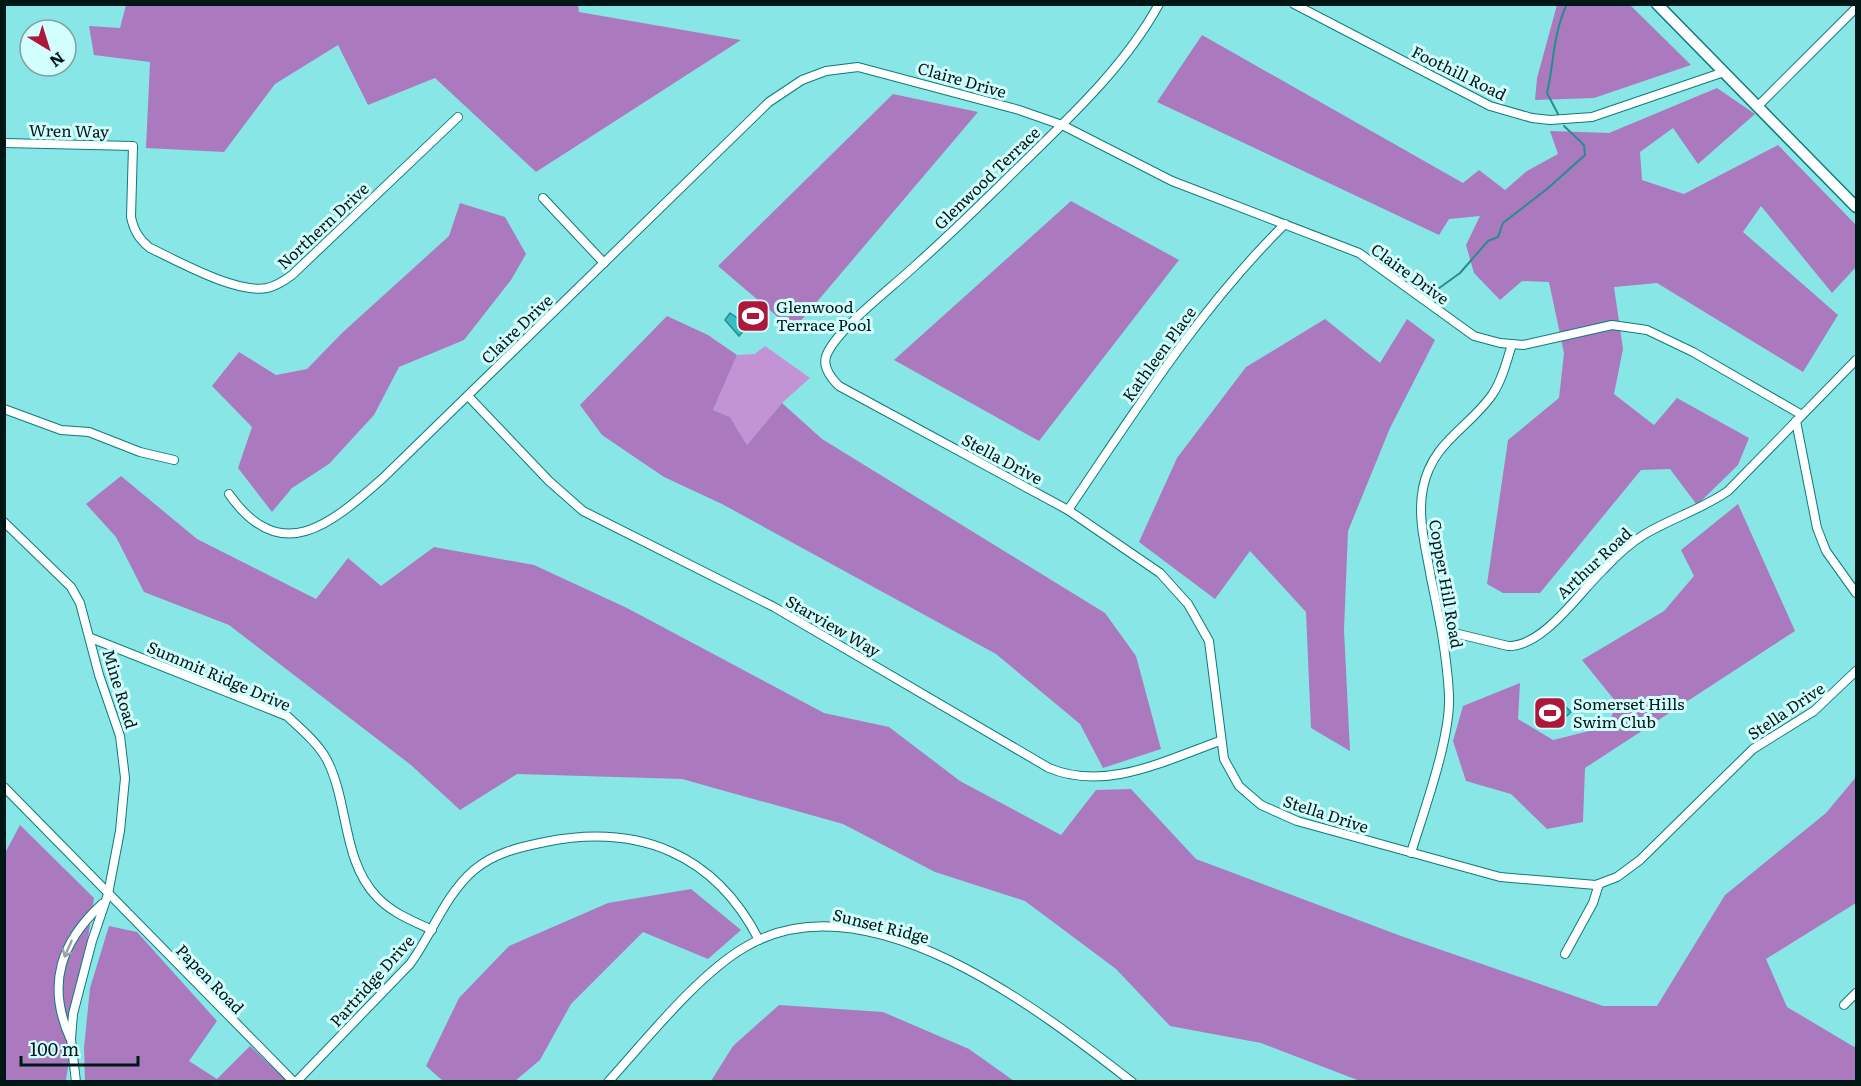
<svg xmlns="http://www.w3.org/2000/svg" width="1861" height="1086" font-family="Literata,serif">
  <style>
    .green { fill: #c294d5 }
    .forest { fill: #ab7abe }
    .water { fill: #37bfc1; stroke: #268d8e; stroke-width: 1.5 }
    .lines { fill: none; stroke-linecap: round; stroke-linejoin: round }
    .stream { stroke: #268d8e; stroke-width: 2 }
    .minor-casing { stroke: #0a7c7d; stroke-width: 10 }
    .highway-casing { stroke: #0a7c7d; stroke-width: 13 }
    .minor { stroke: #fff; stroke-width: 8 }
    .highway { stroke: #fff; stroke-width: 10 }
    .oneway { stroke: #99a2a2 }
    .labels { text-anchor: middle; stroke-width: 6; stroke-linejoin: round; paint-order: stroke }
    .street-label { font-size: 16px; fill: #001717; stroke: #d3fefe }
    .poi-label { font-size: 16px; fill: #001717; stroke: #d3fefe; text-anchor: start }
  </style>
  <rect width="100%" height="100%" fill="#89e6e6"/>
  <path class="green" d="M765,346L810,378L782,403L747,445L730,417L713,410L737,355L755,354Z"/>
  <g class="forest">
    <path d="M126,5H578L579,12L741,40L536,172L435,78L368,105L338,45L275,84L224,152L146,148L150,62L94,55L89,26L120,28Z"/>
    <path d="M1557,5H1630L1691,65L1594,98L1535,100L1537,78Z"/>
    <path d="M1202,35L1463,183L1479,170L1505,190L1527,171L1558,154L1550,131L1609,133L1717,88L1755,114L1698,164L1673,128L1640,152L1642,180L1684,194L1778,145L1856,225V267L1832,293L1761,206L1743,232L1838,315L1803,372L1657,283L1614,287L1623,349L1614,394L1654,425L1677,398L1749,438L1738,465L1697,505L1670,469L1641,470L1540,593H1503L1487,584L1508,440L1559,398L1564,353L1549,282L1522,281L1500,300L1474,273L1466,245L1480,216L1449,219L1439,235L1157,102Z"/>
    <path d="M893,94L978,112L793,330L718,266Z"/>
    <path d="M1071,201L1179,260L1039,441L894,360Z"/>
    <path d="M460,203L505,217L526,254L511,280L464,340L399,367L374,415L329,464L292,488L272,512L238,468L252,427L212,386L239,352L276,375L307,369L342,333L449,236Z"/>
    <path d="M667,316L708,335L737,355L713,410L730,417L747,445L782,403L822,439L1105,613L1136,656L1161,749L1103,768L1080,724L996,654L722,504L664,477L602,435L580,405Z"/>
    <path d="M1325,319L1380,363L1407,319L1435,340L1390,428L1348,531L1344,630L1350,751L1311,728L1306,612L1250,551L1215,599L1139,542L1177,458L1246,367Z"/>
    <path d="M121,476L197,539L316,599L348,558L381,586L434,547L534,565L627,608L824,713L889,727L960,781L1061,835L1096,790L1131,789L1196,859L1401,936L1603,1006H1657L1725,895L1826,813L1856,777V903L1766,959L1787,1007L1856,1048V1081H1360L1261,1043L1170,1026L1116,969L1025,901L935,872L843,824L682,779L517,774L460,810L411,765L229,625L144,592L116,537L86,504Z"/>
    <path d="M1738,504L1795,631L1585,768L1583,822L1547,829L1511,794L1466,781L1453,741L1463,706L1520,683L1518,719L1553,740L1609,726L1616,702L1582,660L1664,611L1694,576L1681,550Z"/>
    <path d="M20,825L94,898L66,1080L63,1082H6L5,1079V853Z"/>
    <path d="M691,889L741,930L708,959L643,932L571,1004L540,1060L515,1081H443L426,1066L459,998L509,946L608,903Z"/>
    <path d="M109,926L137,932L217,1021L189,1061L217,1079L250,1046L287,1081H85L84,1048L90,988Z"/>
    <path d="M779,1005L883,1012L969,1049L1014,1081H711L733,1046Z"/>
  </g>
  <g class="water">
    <path d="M730,313L748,325L739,336L725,320Z"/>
    <path d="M1546,701L1558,714L1566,707L1571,712L1556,726L1539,709Z"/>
  </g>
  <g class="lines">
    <g class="stream">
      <path d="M1558,114L1547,93C1554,63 1553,33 1567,4"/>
      <path d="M1431,294L1460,273L1488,241L1498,237L1503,223L1547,189L1585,155L1584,145L1564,126"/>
    </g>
    <defs>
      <g id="minor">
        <path d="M1159,4C1125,66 1072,115 1023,163C988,197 953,232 917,264C894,286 839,327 827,354C821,366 831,378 839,386L1068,510L1160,573L1188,604L1209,641L1224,759L1239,786L1261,805L1297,821L1500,877L1596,885L1617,877L1640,860L1753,749L1814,711L1856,671"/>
        <path d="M1294,4L1490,106L1532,118L1550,120L1592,117L1724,72"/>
        <path d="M1758,106L1856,8"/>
        <path d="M4,143L133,146L131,217C134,231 139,239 150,248C178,261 236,294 267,288C276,286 284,281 292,275L458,117"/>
        <path d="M543,198L604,263"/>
        <path d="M468,396L549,481L583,511L774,607L1049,768C1106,792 1166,760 1220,741"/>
        <path d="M4,409L61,430L89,432L140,452L174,460"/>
        <path d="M1796,421L1817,528L1826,551L1856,593"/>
        <path d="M229,494C281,568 331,524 383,478L769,102L802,80L826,71L858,67L1019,110L1062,125L1172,181L1359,253L1474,336L1500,343L1523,345L1612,325L1647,330L1693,352L1802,415"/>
        <path d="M1068,510C1136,410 1199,309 1285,224"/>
        <path d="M4,522L71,587L80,603L99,675L120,736L125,778L120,831L108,894L92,941L73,1014L71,1039L76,1082"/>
        <path d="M1442,630L1508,646C1543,647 1579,593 1603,570C1615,557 1630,543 1645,534C1672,518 1702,509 1728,491L1856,360"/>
        <path d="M91,638L287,716C301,729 318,743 327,760C349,803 342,861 377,897C392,913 413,921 432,930"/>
        <path d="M4,787L294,1082"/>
        <path d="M1411,853C1424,810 1451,738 1449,695C1447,655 1439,616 1431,578C1426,548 1417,518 1423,488C1432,442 1468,429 1492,395C1502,380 1507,361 1512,344"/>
        <path d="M1565,954L1593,903L1599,884"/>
        <path d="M1844,1005L1856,993"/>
        <path d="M70,1038C46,984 61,942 102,904"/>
        <path d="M296,1082L410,964C432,934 445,895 474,870C494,853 520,847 545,842C639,823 715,854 759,940"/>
        <path d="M608,1082C646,1040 699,973 747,946C868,876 1040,1010 1132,1082"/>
      </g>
      <path id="highway" d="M1657,4L1856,207"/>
    </defs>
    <use href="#minor" class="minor-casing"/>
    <use href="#highway" class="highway-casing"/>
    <use href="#minor" class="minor"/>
    <use href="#highway" class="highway"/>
  </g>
  <defs><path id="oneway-shaft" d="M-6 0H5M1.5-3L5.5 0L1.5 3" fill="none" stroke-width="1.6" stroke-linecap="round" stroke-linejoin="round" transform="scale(1.5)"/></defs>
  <use class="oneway" href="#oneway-shaft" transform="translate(68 949) rotate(114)"/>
  <defs>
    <symbol id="stadium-square" viewBox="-11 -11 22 22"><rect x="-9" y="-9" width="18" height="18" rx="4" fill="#ac173a" stroke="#d3fefe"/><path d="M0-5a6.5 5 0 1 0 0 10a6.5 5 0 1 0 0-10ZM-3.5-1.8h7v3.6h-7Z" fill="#fff"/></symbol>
  </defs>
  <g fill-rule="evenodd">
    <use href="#stadium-square" x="734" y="297" width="38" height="38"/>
    <use href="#stadium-square" x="1531" y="694" width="38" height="38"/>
  </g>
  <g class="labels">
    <g class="street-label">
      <text transform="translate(1459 73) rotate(26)" y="6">Foothill Road</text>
      <text transform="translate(962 80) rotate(16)" y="6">Claire Drive</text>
      <text transform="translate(69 131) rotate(1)" y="6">Wren Way</text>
      <text transform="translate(987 178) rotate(-44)" y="6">Glenwood Terrace</text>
      <text transform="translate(323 226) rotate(-43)" y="6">Northern Drive</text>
      <text transform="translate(1410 274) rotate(36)" y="6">Claire Drive</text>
      <text transform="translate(517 329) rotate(-44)" y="6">Claire Drive</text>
      <text transform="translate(1159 354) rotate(-54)" y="6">Kathleen Place</text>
      <text transform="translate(1002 459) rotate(28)" y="6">Stella Drive</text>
      <text transform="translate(1594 563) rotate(-43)" y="6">Arthur Road</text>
      <text transform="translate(1446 584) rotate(80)" y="6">Copper Hill Road</text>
      <text transform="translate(833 626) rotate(30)" y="6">Starview Way</text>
      <text transform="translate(219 676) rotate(23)" y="6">Summit Ridge Drive</text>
      <text transform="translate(120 689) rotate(73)" y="6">Mine Road</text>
      <text transform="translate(1786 711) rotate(-34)" y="6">Stella Drive</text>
      <text transform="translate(1326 814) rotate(18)" y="6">Stella Drive</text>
      <text transform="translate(881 926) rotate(14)" y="6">Sunset Ridge</text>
      <text transform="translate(210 979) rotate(46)" y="6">Papen Road</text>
      <text transform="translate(372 981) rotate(-48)" y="6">Partridge Drive</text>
    </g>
    <g class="poi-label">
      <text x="776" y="313">Glenwood<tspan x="776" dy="18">Terrace Pool</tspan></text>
      <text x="1573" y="710">Somerset Hills<tspan x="1573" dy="18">Swim Club</tspan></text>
    </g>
  </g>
  <rect width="1861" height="1086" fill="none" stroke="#001717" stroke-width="12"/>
  <g transform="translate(48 48) rotate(142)"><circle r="28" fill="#d3fefe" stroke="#7fa2a2" stroke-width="1.5"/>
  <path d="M0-4.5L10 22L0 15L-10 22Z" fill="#ac173a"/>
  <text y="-9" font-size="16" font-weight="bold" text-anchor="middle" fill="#001717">N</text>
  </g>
  <path d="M21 1056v9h117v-9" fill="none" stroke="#001717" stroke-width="3"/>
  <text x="30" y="1056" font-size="18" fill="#001717" stroke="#d3fefe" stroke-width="4.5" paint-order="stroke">100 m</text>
</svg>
